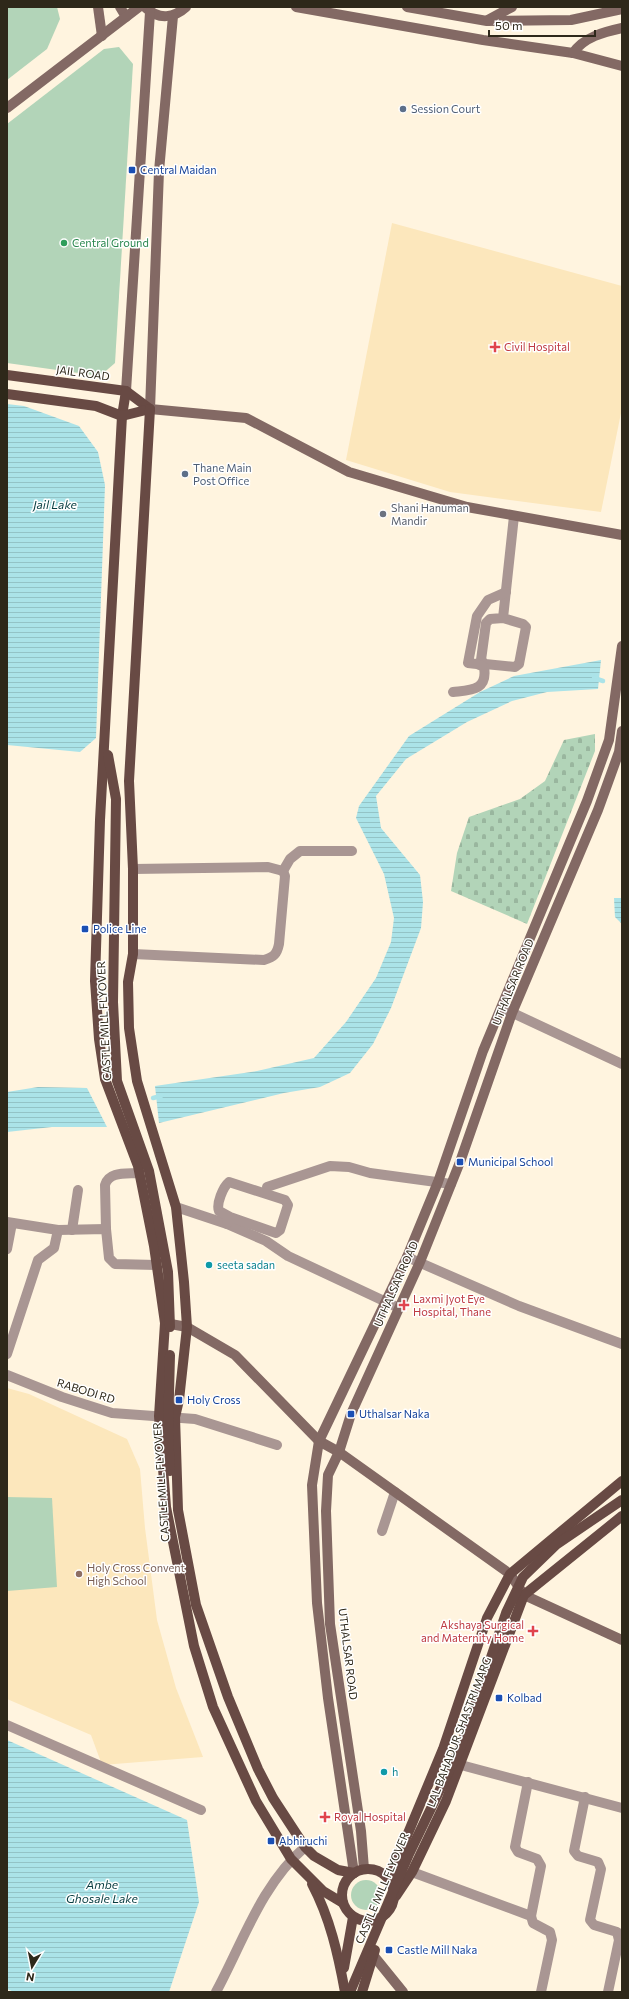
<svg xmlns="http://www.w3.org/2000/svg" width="629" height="1999" font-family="Commissioner,sans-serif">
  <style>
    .built { fill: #fce7bc }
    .grass { fill: #b2d4b8 }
    .cemetery { fill: url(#cemetery-stones) }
    .water { fill: url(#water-rules) }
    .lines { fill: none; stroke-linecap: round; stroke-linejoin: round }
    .stream { stroke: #abe3e8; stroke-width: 4.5 }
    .street { stroke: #a99693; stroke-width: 10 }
    .secondary { stroke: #836964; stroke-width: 10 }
    .primary { stroke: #684a44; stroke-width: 10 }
    .service-dot { fill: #5c6f8a; stroke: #fff; stroke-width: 1.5 }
    .transit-dot { fill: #1a4fb4; stroke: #fff; stroke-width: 1.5 }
    .leisure-dot { fill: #2e9e5b; stroke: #fff; stroke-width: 1.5 }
    .health-dot { fill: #e0444e; stroke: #fff; stroke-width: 1.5 }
    .worship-dot { fill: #6b7280; stroke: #fff; stroke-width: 1.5 }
    .culture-dot { fill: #0f9aa8; stroke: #fff; stroke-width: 1.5 }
    .education-dot { fill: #8d6e63; stroke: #fff; stroke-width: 1.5 }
    .labels { text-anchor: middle; stroke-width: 3; stroke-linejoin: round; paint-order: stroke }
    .service-label { font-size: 11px; fill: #4e5e75; stroke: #fff; text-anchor: start }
    .transit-label { font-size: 11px; fill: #164399; stroke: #fff; text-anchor: start }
    .leisure-label { font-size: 11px; fill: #27864d; stroke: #fff; text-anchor: start }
    .health-label { font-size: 11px; fill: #be3a42; stroke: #fff; text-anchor: start }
    .street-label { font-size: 11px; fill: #2e281a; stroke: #fff }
    .worship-label { font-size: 11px; fill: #5b616d; stroke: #fff; text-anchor: start }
    .culture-label { font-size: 11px; fill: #0d838f; stroke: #fff; text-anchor: start }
    .education-label { font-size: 11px; fill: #785e54; stroke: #fff; text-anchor: start }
    .water-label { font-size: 12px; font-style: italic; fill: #073d41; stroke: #fff }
  </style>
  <defs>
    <pattern id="cemetery-stones" width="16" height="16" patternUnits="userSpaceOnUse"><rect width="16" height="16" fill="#b2d4b8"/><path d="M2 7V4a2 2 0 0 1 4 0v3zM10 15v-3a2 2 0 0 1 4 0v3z" fill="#99b69e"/></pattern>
    <pattern id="water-rules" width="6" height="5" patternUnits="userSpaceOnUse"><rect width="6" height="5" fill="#abe3e8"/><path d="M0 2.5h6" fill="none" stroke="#93c3c6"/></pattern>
  </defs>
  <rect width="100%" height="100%" fill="#fff4df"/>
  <g class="built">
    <path d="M392,223L622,286V408L601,512L450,492L346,460Z"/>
    <path d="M7,1388L29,1394L127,1439L140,1469L145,1528L157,1620L176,1688L203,1757L102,1765L91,1735L7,1699Z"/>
  </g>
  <g class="grass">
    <path d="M7,7H57L60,19L47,49L7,80Z"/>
    <path d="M119,47L133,64L115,363L100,376L7,363V124L104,49Z"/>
    <path d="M7,1497L52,1498L57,1587L7,1591Z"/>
    <circle cx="366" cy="1895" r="15"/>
  </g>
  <path class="cemetery" d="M595,734V751L527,924L451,891L457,853L469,817L520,799L545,781L564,740Z"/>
  <g class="water">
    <path d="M7,404L24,406L79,426L98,452L105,485L96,738L80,752L7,745Z"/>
    <path d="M601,660L598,689L547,692L512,701L467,722L406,759L376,796L381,828L420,875L423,902L421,928L391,1008L373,1044L350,1073L320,1087L284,1093L159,1123L155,1086L257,1071L314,1058L346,1022L376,978L391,942L394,918L384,874L356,818L359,806L409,736L480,692L514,676Z"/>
    <path d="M614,898H622V924L615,917Z"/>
    <path d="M38,1087L87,1088L107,1127H52L7,1132V1092Z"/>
    <path d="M7,1740L187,1820L199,1902L169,1992H14L7,1989Z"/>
  </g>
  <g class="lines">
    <g class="stream">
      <path d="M594,678L603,681"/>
      <path d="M153,1098L161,1096"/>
    </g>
    <g class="street">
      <path d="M503,618L490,619L486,623L481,660L485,664L515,667L519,664L526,627L523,624L503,618L514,516"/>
      <path d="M453,692C470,690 488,691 484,667L477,664L468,663L477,616L488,600L506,592"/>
      <path d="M133,869L268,867L283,871L285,876L279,944C277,954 274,957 264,960L133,954"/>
      <path d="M283,871L290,859L300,851H352"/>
      <path d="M502,1008L622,1064"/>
      <path d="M267,1187L330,1166L349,1167L370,1173L451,1184"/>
      <path d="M176,1207L227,1224L266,1241L288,1256L399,1308"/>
      <path d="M7,1222L58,1230L106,1229L109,1258L115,1264L156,1265"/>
      <path d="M227,1224L230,1217L219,1211C216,1204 223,1187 229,1182L285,1200L288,1205L280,1230L276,1233L230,1217"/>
      <path d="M106,1229L105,1185C109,1171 126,1174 139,1173"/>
      <path d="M72,1230L78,1190"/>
      <path d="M7,1249L12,1223"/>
      <path d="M407,1257L519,1306L622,1344"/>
      <path d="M7,1354L38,1260L54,1248L58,1230"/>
      <path d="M7,1375L62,1397L112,1413L195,1419L277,1445"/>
      <path d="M382,1531L395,1492"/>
      <path d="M7,1725L201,1810"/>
      <path d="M461,1765L622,1808"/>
      <path d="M528,1782L515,1847L518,1852L537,1859L541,1866L531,1916"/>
      <path d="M585,1797L574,1851L578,1856L598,1862L601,1869L590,1920L594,1925L617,1932L619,1940L608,1992"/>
      <path d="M412,1872L531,1916L533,1923L550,1932L552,1940L541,1992"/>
      <path d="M216,1992C243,1942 261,1885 305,1847"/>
    </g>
    <g class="secondary">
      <path d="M98,7L102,36"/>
      <path d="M120,7L126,17"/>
      <path d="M296,7L483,40L573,53L622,66"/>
      <path d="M407,7L487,21L571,20L622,9"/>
      <path d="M146,8C159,20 174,18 186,7"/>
      <path d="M173,16L159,171L150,409L246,418L349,472L467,507L622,535"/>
      <path d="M488,20L512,7"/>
      <path d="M573,53C584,37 604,32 622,28"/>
      <path d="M7,108L139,7"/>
      <path d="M126,391L150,12"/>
      <path d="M165,1323L187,1327L235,1355L319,1441L339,1452L510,1574L524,1595L622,1640"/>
      <path d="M364,1869L361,1831L330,1624L326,1511L328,1475L339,1452L351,1414L420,1262L460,1162L512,1013L598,810L619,752L622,731"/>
      <path d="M354,1873L328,1698L317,1603L312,1485L319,1441L407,1257L438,1182L483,1051L587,801L609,740L622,646"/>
      <path d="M373,1955L403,1992"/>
    </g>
    <g class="primary">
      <path d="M7,375L126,391L150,409"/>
      <path d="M126,391L122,416L100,820L95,981L99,1039L105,1079L138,1166L154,1246L165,1323L159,1416L166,1507L194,1646L213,1707L256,1801L291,1859L323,1891L343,1903"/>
      <path d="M7,394L96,406L122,416L150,409"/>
      <path d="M150,409L129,781L133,869V954L128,982L129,1028L137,1081L176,1207L184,1282L187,1327L179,1400L175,1417L178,1510L196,1605L228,1697L258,1769L273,1798L305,1847L314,1856L338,1870L354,1873"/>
      <path d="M108,755L116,799L113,1002L117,1081L149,1171L168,1272L170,1327"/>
      <path d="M170,1355L168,1432L170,1471"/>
      <circle cx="368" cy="1895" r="26"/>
      <path d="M389,1879L443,1749L487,1618L510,1574L622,1481"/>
      <path d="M312,1884C330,1918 338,1954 345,1992"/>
      <path d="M396,1896L412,1872L446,1801L524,1595L622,1516"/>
      <path d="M344,1968L353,1917"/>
      <path d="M350,1992L409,1854L461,1746L506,1613L523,1577L557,1544L622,1500"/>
      <path d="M362,1992L375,1950"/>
    </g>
  </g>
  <g class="service-dot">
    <circle cx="403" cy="109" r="4"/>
    <circle cx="185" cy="474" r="4"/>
  </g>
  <g class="transit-dot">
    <rect x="128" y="166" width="8" height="8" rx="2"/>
    <rect x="81" y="925" width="8" height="8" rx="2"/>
    <rect x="456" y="1158" width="8" height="8" rx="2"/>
    <rect x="175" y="1396" width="8" height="8" rx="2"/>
    <rect x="347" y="1410" width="8" height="8" rx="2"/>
    <rect x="495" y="1694" width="8" height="8" rx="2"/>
    <rect x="267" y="1837" width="8" height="8" rx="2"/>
    <rect x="385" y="1946" width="8" height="8" rx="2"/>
  </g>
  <circle class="leisure-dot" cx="64" cy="243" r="4"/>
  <g class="health-dot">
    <path d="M493 341h4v4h4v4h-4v4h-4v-4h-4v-4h4z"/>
    <path d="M402 1299h4v4h4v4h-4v4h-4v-4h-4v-4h4z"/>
    <path d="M531 1625h4v4h4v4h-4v4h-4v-4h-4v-4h4z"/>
    <path d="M323 1811h4v4h4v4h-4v4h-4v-4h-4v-4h4z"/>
  </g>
  <circle class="worship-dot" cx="383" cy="514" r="4"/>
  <g class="culture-dot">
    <circle cx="209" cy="1265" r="4"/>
    <circle cx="384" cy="1772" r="4"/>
  </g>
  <circle class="education-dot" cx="79" cy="1574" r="4"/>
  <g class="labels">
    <g class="service-label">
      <text x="411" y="113">Session Court</text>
      <text x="193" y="472">Thane Main<tspan x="193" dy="13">Post Office</tspan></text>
    </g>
    <g class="transit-label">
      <text x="140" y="174">Central Maidan</text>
      <text x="93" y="933">Police Line</text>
      <text x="468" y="1166">Municipal School</text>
      <text x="187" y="1404">Holy Cross</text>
      <text x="359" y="1418">Uthalsar Naka</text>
      <text x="507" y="1702">Kolbad</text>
      <text x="279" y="1845">Abhiruchi</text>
      <text x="397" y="1954">Castle Mill Naka</text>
    </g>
    <g class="leisure-label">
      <text x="72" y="247">Central Ground</text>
    </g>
    <g class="health-label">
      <text x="504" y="351">Civil Hospital</text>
      <text x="413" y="1303">Laxmi Jyot Eye<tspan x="413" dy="13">Hospital, Thane</tspan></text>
      <text x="524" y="1629" text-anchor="end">Akshaya Surgical<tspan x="524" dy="13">and Maternity Home</tspan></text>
      <text x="334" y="1821">Royal Hospital</text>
    </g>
    <g class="street-label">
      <text transform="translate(83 373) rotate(8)" y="4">JAIL ROAD</text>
      <text transform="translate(513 982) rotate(-68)" y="4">UTHALSAR ROAD</text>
      <text transform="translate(104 1021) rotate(-93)" y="4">CASTLE MILL FLYOVER</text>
      <text transform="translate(396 1284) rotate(-66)" y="4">UTHALSAR ROAD</text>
      <text transform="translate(86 1391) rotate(17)" y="4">RABODI RD</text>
      <text transform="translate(161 1482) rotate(-94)" y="4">CASTLE MILL FLYOVER</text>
      <text transform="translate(348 1654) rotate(83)" y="4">UTHALSAR ROAD</text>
      <text transform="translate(459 1732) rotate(-69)" y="4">LAL BAHADUR SHASTRI MARG</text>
      <text transform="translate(382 1888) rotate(-67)" y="4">CASTLE MILL FLYOVER</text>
    </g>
    <g class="worship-label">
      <text x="391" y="512">Shani Hanuman<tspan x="391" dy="13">Mandir</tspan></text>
    </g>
    <g class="culture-label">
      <text x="217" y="1269">seeta sadan</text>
      <text x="392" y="1776">h</text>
    </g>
    <g class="education-label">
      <text x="87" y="1572">Holy Cross Convent<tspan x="87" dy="13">High School</tspan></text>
    </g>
    <g class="water-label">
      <text x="55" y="509">Jail Lake</text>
      <text x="102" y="1889">Ambe<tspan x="102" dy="14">Ghosale Lake</tspan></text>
    </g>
  </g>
  <rect width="629" height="1999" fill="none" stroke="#2e281a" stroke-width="16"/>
  <g transform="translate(32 1967) rotate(190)" stroke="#ffffff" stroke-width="3" paint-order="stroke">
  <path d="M0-3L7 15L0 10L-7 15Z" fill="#2e281a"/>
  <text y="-6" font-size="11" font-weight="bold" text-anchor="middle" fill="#2e281a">N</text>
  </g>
  <path d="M489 30v6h106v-6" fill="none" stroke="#2e281a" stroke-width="2"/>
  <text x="495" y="30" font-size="12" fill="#2e281a" stroke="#ffffff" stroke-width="3" paint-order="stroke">50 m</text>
</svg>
